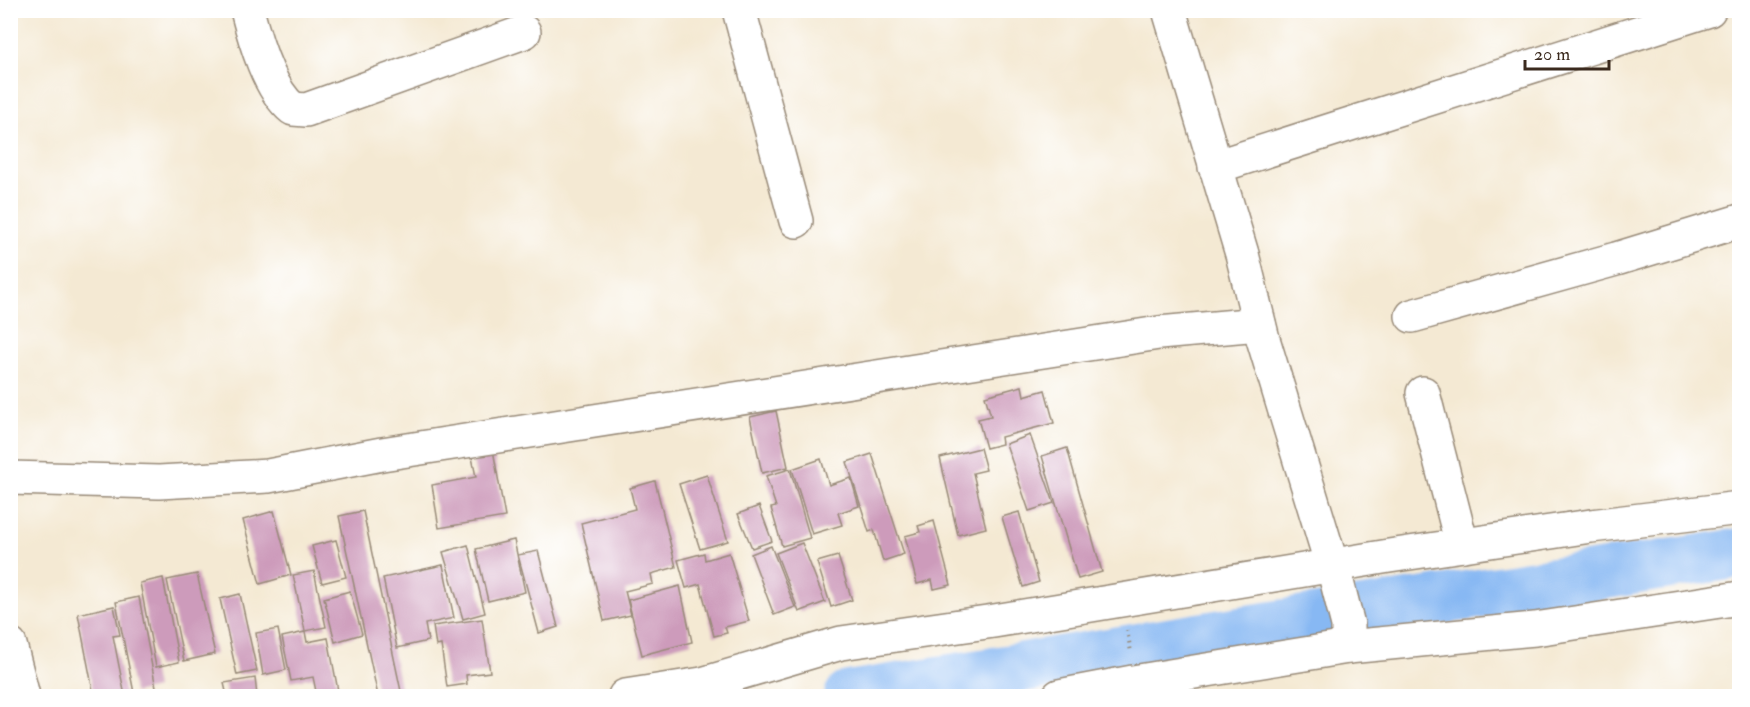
<svg xmlns="http://www.w3.org/2000/svg" width="1750" height="707" font-family="'IM FELL Double Pica',serif">
  <style>
    .lines { fill: none; stroke-linecap: round; stroke-linejoin: round }
    .river { stroke: #87b8f3; stroke-width: 50 }
    .building { fill: #cd9bbb }
    .minor-casing { stroke: #988a78; stroke-width: 36 }
    .path { stroke: #988a78; stroke-width: 4; stroke-dasharray: 1.5 4.5; stroke-linecap: butt }
    .minor { stroke: #fff; stroke-width: 33 }
  </style>
  <rect width="100%" height="100%" fill="#fff"/>
  <filter id="ink" filterUnits="userSpaceOnUse"><feTurbulence type="fractalNoise" baseFrequency=".0167" numOctaves="2"/><feDisplacementMap in="SourceGraphic" scale="12" xChannelSelector="R" yChannelSelector="G"/><feConvolveMatrix kernelMatrix="1 2 1 2 8 2 1 2 1" color-interpolation-filters="sRGB"/></filter>
  <filter id="wash" filterUnits="userSpaceOnUse"><feTurbulence type="fractalNoise" baseFrequency=".008" numOctaves="4" result="noise"/><feDisplacementMap in="SourceGraphic" scale="24" xChannelSelector="R" yChannelSelector="G"/><feGaussianBlur stdDeviation="1.35" result="paint"/><feColorMatrix in="noise" values="0 0 0 0 0 0 0 0 0 0 0 0 0 0 0 0 0 1.4 0 .05"/><feComposite in="paint" operator="in"/></filter>
  <g filter="url(#wash)">
    <rect width="100%" height="100%" fill="#f4e9d3"/>
    <g class="lines">
      <path class="river" d="M849,696L1241,631L1740,553"/>
    </g>
    <g id="blocks">
      <g class="building">
        <path d="M1022,386L1024,396L1045,390L1054,423L1001,437L1002,444L986,448L978,419L991,416L985,396Z"/>
        <path d="M776,411L788,467L762,473L750,417Z"/>
        <path d="M1030,435L1054,503L1029,511L1006,444Z"/>
        <path d="M492,444L505,517L439,528L432,485L476,477L470,447Z"/>
        <path d="M980,448L986,470L973,473L986,528L958,535L940,458Z"/>
        <path d="M1067,448L1102,572L1078,579L1042,456Z"/>
        <path d="M872,454L904,554L883,561L874,530L869,532L847,462Z"/>
        <path d="M821,459L829,485L851,478L859,506L838,513L842,525L812,534L792,469Z"/>
        <path d="M790,469L810,538L782,546L771,508L776,507L766,476Z"/>
        <path d="M707,475L728,541L700,549L679,484Z"/>
        <path d="M655,481L676,567L651,574L653,584L625,591L631,615L604,621L581,523L635,509L630,488Z"/>
        <path d="M759,506L772,541L752,548L738,514Z"/>
        <path d="M274,511L291,575L260,584L243,520Z"/>
        <path d="M363,511L402,696H378L339,516Z"/>
        <path d="M1019,512L1039,582L1023,587L1002,517Z"/>
        <path d="M934,521L951,585L934,589L932,580L917,584L905,536L920,532L918,526Z"/>
        <path d="M336,540L346,577L322,583L312,546Z"/>
        <path d="M514,540L525,592L488,601L476,549Z"/>
        <path d="M802,543L825,602L799,612L776,553Z"/>
        <path d="M468,545L485,613L463,619L443,552Z"/>
        <path d="M771,546L795,607L774,615L751,554Z"/>
        <path d="M538,551L558,627L539,633L518,555Z"/>
        <path d="M704,553L705,560L729,553L749,621L725,627L727,633L714,636L700,584L686,588L678,560Z"/>
        <path d="M838,556L852,600L831,607L817,562Z"/>
        <path d="M443,565L454,618L425,624L428,641L397,648L383,578Z"/>
        <path d="M314,571L326,627L305,631L293,575Z"/>
        <path d="M197,574L215,654L184,661L167,580Z"/>
        <path d="M163,578L179,662L156,667L140,583Z"/>
        <path d="M680,586L692,642L642,655L628,600Z"/>
        <path d="M350,591L362,634L335,642L324,598Z"/>
        <path d="M240,594L257,671L237,675L220,599Z"/>
        <path d="M139,597L156,688L134,693L116,602Z"/>
        <path d="M114,606L120,635L113,636L125,696H94L78,614Z"/>
        <path d="M482,619L490,672L466,675L467,684L447,687L441,645L436,646L433,626Z"/>
        <path d="M278,629L286,670L263,675L256,633Z"/>
        <path d="M305,632L307,642L328,638L339,696H317L313,677L291,681L282,637Z"/>
        <path d="M255,678L257,696H227L224,683Z"/>
      </g>
    </g>
  </g>
  <g filter="url(#ink)">
    <use href="#blocks" fill-opacity="0" stroke="#988a78" stroke-width="1.5"/>
    <g class="lines">
      <defs>
        <g id="minor">
          <path d="M247,10C255,41 269,90 293,109L306,110L524,32"/>
          <path d="M739,10L796,221"/>
          <path d="M1169,10L1242,254L1263,339L1337,582L1348,625V647"/>
          <path d="M1215,167L1709,10"/>
          <path d="M1412,316L1616,259L1740,221"/>
          <path d="M1423,393L1462,545"/>
          <path d="M10,478L159,482L268,476L382,454L1159,333L1259,324"/>
          <path d="M10,645L23,696"/>
          <path d="M625,696L702,684L841,643L994,621L1389,556L1591,526L1740,508"/>
          <path d="M1059,696L1133,682L1348,647L1535,629L1740,598"/>
        </g>
      </defs>
      <use href="#minor" class="minor-casing"/>
      <path class="path" d="M1127,630L1131,652"/>
      <use href="#minor" class="minor"/>
    </g>
  </g>
  <rect width="1750" height="707" fill="none" stroke="#fff" stroke-width="36"/>
  <path d="M1525 60v9h84v-9" fill="none" stroke="#3b2a1e" stroke-width="3"/>
  <text x="1534" y="60" font-size="18" fill="#3b2a1e" stroke="#ffffff" stroke-width="4.5" paint-order="stroke">20 m</text>
</svg>
